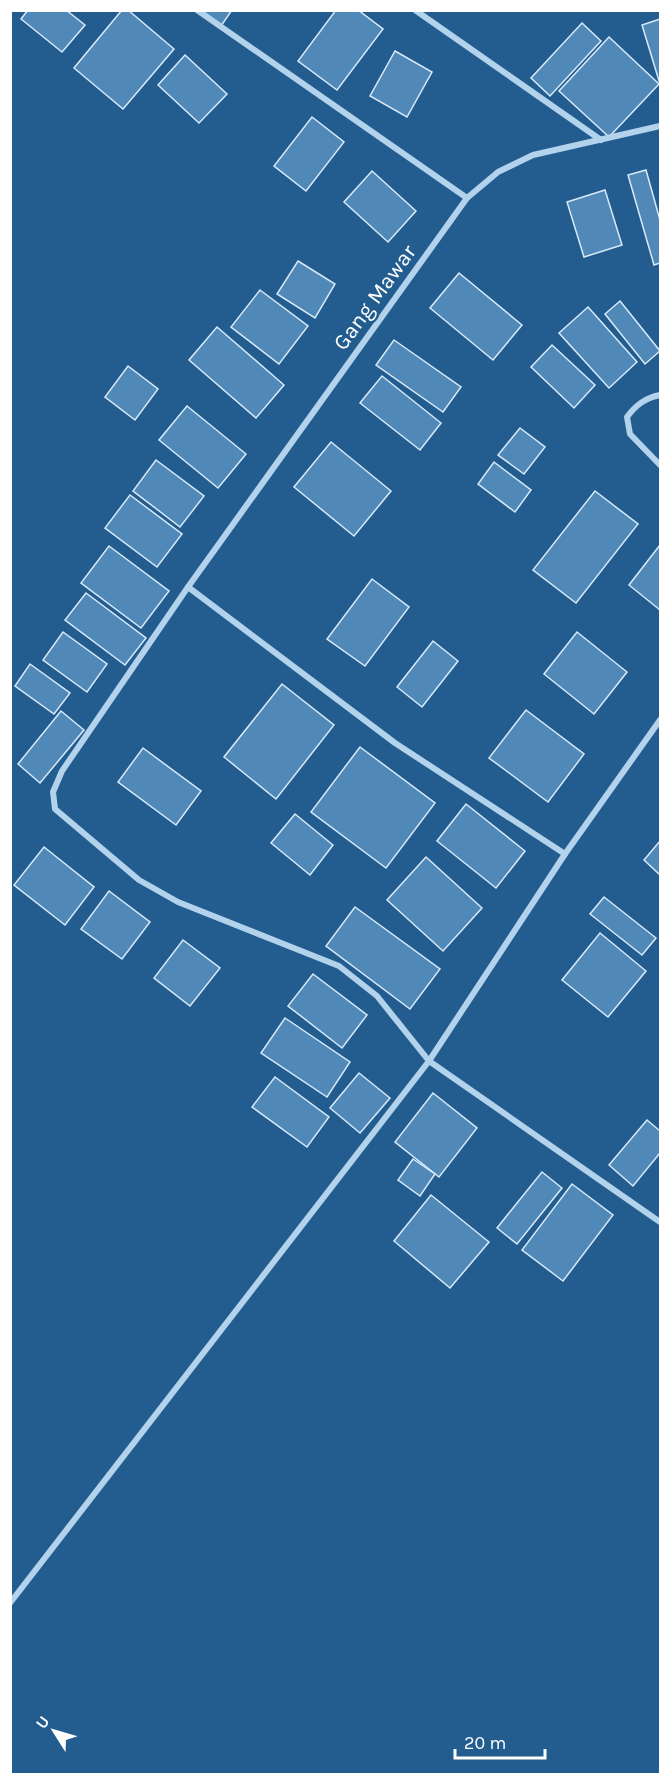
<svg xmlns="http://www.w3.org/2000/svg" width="671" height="1785" font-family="Karla,sans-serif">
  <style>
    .building { fill: #5088b8; stroke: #d8eaf9; stroke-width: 1.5 }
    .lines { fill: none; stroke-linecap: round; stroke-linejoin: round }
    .minor { stroke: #b3d2ec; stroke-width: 6 }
    .labels { text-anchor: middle; stroke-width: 5; stroke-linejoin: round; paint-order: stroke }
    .street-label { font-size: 22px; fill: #fff; stroke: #235d8f }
  </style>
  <rect width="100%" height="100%" fill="#235d8f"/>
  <g class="building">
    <path d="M28,10H66L85,25L62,52L21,19Z"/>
    <path d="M122,10H128L174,49L123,109L74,68Z"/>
    <path d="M201,10H232L221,26Z"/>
    <path d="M336,10H358L383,29L337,90L298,61Z"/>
    <path d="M660,19V84L642,25Z"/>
    <path d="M582,23L601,41L550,96L531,78Z"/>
    <path d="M609,37L659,84L609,137L559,91Z"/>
    <path d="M395,51L432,72L407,117L370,96Z"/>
    <path d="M185,55L227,94L199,123L158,85Z"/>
    <path d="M312,117L344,142L306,191L274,166Z"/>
    <path d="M646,170L660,220V263L654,265L628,175Z"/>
    <path d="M372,171L416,211L388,242L344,202Z"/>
    <path d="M605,190L622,245L584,257L567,202Z"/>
    <path d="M298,261L335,284L315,318L277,294Z"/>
    <path d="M459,273L522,325L493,360L430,308Z"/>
    <path d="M260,290L308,326L279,364L231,327Z"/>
    <path d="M620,301L660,351L645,364L605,314Z"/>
    <path d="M588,307L637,362L609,388L559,333Z"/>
    <path d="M217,327L284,385L256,418L189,360Z"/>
    <path d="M394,340L461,387L443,412L376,365Z"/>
    <path d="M552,345L595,385L574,408L531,367Z"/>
    <path d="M128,366L158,389L135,420L105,397Z"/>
    <path d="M382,376L441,423L420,450L360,403Z"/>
    <path d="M187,406L246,454L218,488L159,440Z"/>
    <path d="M520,428L545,447L524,474L498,455Z"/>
    <path d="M331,442L391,491L354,536L294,487Z"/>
    <path d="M156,460L204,496L180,527L133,491Z"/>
    <path d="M494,462L531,490L515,512L478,484Z"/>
    <path d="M595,491L638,524L576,603L533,570Z"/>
    <path d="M130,495L182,534L157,567L105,528Z"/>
    <path d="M660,545V610L629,585Z"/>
    <path d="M109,546L169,591L141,628L81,583Z"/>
    <path d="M372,579L409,607L365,666L327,639Z"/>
    <path d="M86,593L146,638L125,665L65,620Z"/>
    <path d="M63,632L107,664L87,692L43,660Z"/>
    <path d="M577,632L627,672L594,714L544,674Z"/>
    <path d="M433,641L458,661L422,707L397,687Z"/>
    <path d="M30,664L70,693L54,714L15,686Z"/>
    <path d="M282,684L334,725L276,799L224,757Z"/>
    <path d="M526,710L584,754L548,802L489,758Z"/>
    <path d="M61,711L84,730L40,783L18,764Z"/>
    <path d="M360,747L435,803L386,868L311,812Z"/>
    <path d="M143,748L201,791L176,825L118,782Z"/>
    <path d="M466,804L525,851L496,888L437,841Z"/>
    <path d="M295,814L333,845L310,875L271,843Z"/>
    <path d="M660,841V875L644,860Z"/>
    <path d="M44,847L94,887L65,925L14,885Z"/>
    <path d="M426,857L482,908L443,951L387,900Z"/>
    <path d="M109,891L150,922L122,959L81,929Z"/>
    <path d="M604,897L656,938L642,955L590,914Z"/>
    <path d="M355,907L440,969L410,1009L326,946Z"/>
    <path d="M600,933L646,971L608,1017L562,980Z"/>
    <path d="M183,940L220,968L190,1006L154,978Z"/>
    <path d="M313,974L367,1015L342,1048L288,1006Z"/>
    <path d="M285,1018L350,1062L327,1097L261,1053Z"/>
    <path d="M359,1073L390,1098L360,1133L330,1108Z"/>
    <path d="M275,1077L329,1117L307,1147L252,1107Z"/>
    <path d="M433,1093L477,1128L439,1177L395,1142Z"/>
    <path d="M647,1120L660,1131V1153L633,1186L609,1165Z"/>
    <path d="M413,1159L435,1174L420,1196L398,1180Z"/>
    <path d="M542,1172L562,1188L517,1244L497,1228Z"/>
    <path d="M572,1184L613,1215L563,1281L522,1250Z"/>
    <path d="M431,1195L489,1242L450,1288L394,1241Z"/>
  </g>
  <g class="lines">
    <g class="minor">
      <path d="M197,10L467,198"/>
      <path d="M415,10L601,140"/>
      <path d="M660,126L533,155L498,172L467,198L188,587L62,771L53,792L55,809L139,880L178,902L339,966L377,996L429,1061L660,1222"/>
      <path d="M660,395C645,398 636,405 627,417L630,434L660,465"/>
      <path d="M188,587L395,743L565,854"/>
      <path d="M10,1603L429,1061L565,854L660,720"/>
    </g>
  </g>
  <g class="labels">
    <g class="street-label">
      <text transform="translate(374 297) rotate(-54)" y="8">Gang Mawar</text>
    </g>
  </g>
  <rect width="671" height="1785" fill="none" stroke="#ffffff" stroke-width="24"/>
  <g transform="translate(54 1731) rotate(307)" stroke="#235d8f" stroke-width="4.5" paint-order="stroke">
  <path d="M0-4.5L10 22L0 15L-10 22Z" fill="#ffffff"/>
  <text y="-9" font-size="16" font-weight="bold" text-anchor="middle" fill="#ffffff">U</text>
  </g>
  <path d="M455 1749v9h90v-9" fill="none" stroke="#ffffff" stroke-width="3"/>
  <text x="464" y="1749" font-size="18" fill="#ffffff" stroke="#235d8f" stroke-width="4.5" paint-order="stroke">20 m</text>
</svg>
